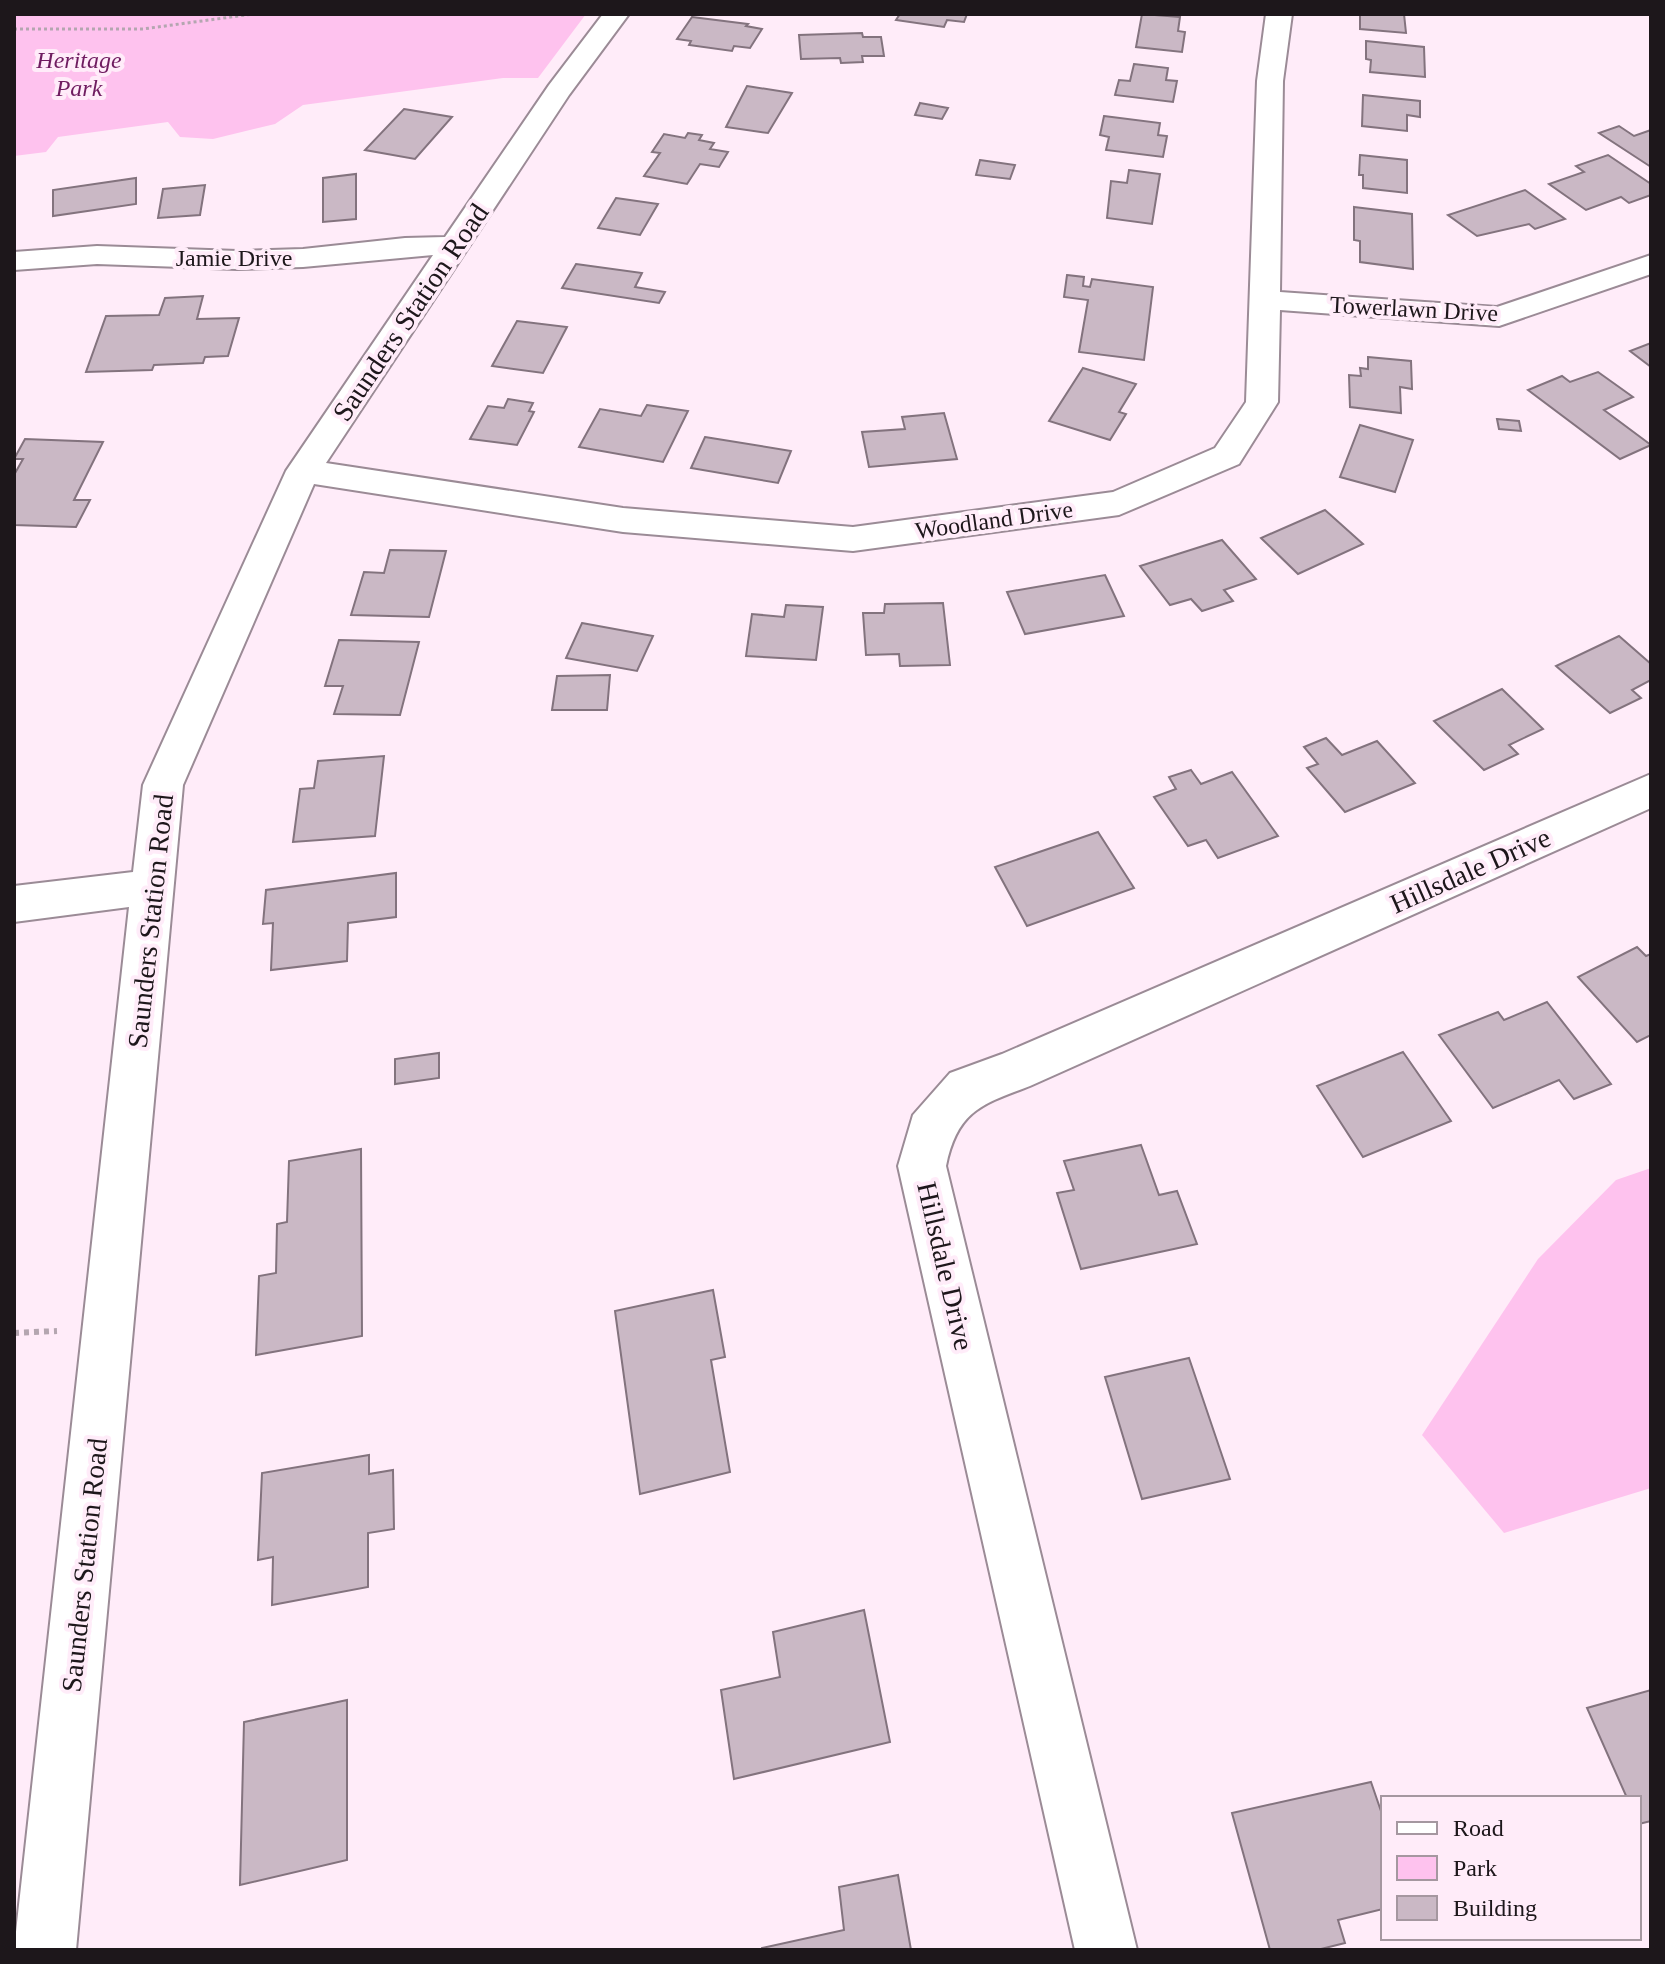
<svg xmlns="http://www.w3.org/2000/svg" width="1665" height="1964" font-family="Georgia,serif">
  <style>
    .green { fill: #fec2ee }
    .building { fill: #cab8c5; stroke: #83737e; stroke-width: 2 }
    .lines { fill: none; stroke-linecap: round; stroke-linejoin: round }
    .minor-casing { stroke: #9b8b96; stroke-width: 4 }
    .path-far1 { stroke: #b4a6b0; stroke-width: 3; stroke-dasharray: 3 3; stroke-linecap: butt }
    .path { stroke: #b4a6b0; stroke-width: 6; stroke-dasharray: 5 5; stroke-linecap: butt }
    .minor { fill: #fff; fill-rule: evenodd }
    .labels { text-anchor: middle; stroke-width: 8; stroke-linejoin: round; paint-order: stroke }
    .far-park-label { font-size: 24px; font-style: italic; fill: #6f1c60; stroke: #ffecf9 }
    .far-street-label { font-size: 24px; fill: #1d171b; stroke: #ffecf9 }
    .street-label { font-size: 28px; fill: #1d171b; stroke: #ffecf9 }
  </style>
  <rect width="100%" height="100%" fill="#ffecf9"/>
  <g class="green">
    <path d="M14,14H586L538,78H503L303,105L275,124L213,139L180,137L168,122L58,137L46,152L14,156Z"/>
    <path d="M1651,1168V1488L1504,1533L1422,1435L1538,1259L1616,1180Z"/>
  </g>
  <g class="building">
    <path d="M900,14H967L964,22L947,20L944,27L896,20Z"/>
    <path d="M1142,14L1180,17L1178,31L1185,32L1182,52L1136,47Z"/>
    <path d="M1360,14H1404L1406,33L1360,29Z"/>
    <path d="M692,17L748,24L746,26L762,29L750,48L734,46L732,51L689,45L691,41L677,39Z"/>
    <path d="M862,33L863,37H881L884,56H862L863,62L841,63L840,58L801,59L799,35Z"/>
    <path d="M1366,41L1424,47L1425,77L1370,72L1371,60L1366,59Z"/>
    <path d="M1134,64L1168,68L1166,80L1177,81L1173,102L1115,95L1119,80L1130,81Z"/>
    <path d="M747,86L792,93L768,133L726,127Z"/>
    <path d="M1363,95L1420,101V117L1407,115V131L1362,126Z"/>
    <path d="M920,103L948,108L942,119L915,115Z"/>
    <path d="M404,109L452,117L415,159L365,150Z"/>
    <path d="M1104,116L1160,123L1158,135L1167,136L1163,157L1106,150L1109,137L1100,135Z"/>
    <path d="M1619,126L1634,136L1651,130V167L1599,133Z"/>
    <path d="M688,133L702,135L699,140L714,143L710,149L728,152L719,167L700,164L687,184L644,176L660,153L652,152L664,134L685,138Z"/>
    <path d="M1360,155L1407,160V193L1363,188V175H1359Z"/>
    <path d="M1608,155L1651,184V195L1629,203L1621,197L1586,210L1549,184L1584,172L1576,166Z"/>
    <path d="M980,160L1015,165L1010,179L976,175Z"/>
    <path d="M1129,170L1160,174L1152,224L1107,218L1111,181L1127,183Z"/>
    <path d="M356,174V219L323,222V178Z"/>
    <path d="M136,178V204L53,216V190Z"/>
    <path d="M205,185L200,215L158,218L163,189Z"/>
    <path d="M1525,190L1565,219L1535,229L1529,224L1477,236L1448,215Z"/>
    <path d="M616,198L658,204L640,235L598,228Z"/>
    <path d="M1354,207L1412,214L1413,269L1360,262V241L1354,240Z"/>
    <path d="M576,264L642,273L635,287L665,292L659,303L562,288Z"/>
    <path d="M1067,275L1084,277L1083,286L1090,287L1092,279L1153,287L1144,360L1079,352L1088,300L1064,297Z"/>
    <path d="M203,296L197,319L239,318L228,356L205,357L203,363L154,365L152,370L86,372L106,316L159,315L165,298Z"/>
    <path d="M517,321L567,327L543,373L492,366Z"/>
    <path d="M1651,343V367L1630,351Z"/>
    <path d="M1368,357L1411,361L1412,389L1400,387L1401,413L1350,407L1349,375L1361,376L1360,368L1368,369Z"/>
    <path d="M1083,368L1136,384L1119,412L1126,414L1110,440L1049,421Z"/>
    <path d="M1598,372L1633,397L1604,410L1651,445L1620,459L1528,390L1562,376L1570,382Z"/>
    <path d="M508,399L533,403L529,411L534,412L517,445L470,439L488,406L504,408Z"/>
    <path d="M647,405L688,411L663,462L579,447L600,409L641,416Z"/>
    <path d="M944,413L957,459L869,467L862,432L905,429L902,417Z"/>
    <path d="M1497,419L1519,421L1521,431L1499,429Z"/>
    <path d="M1360,425L1413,440L1395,492L1340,477Z"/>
    <path d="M705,437L791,451L778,483L691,468Z"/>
    <path d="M25,439L103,442L74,500H90L76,527L14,525V475L23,459H14Z"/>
    <path d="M1325,510L1363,544L1298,574L1261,538Z"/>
    <path d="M1222,540L1256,579L1224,590L1233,601L1202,611L1191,599L1170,605L1140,566Z"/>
    <path d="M390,550L446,551L429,617L351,615L364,572L384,573Z"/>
    <path d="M1105,575L1124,616L1025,634L1007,592Z"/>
    <path d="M943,603L950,665L900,666L899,654L866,655L863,613H884L885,604Z"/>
    <path d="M786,605L823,607L816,660L746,656L752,614L784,617Z"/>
    <path d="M582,623L653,636L637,671L566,658Z"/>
    <path d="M1619,636L1651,664V680L1632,690L1641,698L1610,713L1556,666Z"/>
    <path d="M339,640L419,642L400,715L334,714L343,686H325Z"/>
    <path d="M610,675L607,710H552L557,676Z"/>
    <path d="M1502,689L1543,729L1509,745L1518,754L1484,770L1434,721Z"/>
    <path d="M1326,738L1342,755L1377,741L1415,783L1345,812L1307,768L1318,764L1304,747Z"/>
    <path d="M384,756L375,836L293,842L300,789L314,788L318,761Z"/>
    <path d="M1191,770L1201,784L1232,772L1278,836L1218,858L1206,840L1188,846L1154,797L1176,789L1169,777Z"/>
    <path d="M1098,832L1134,888L1027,926L995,867Z"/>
    <path d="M396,873V917L348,923L347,961L271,970L273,923L263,924L266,890Z"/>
    <path d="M1637,947L1646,956L1651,954V1035L1637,1042L1578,977Z"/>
    <path d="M1547,1002L1611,1084L1574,1099L1559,1080L1493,1108L1439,1035L1498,1012L1504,1020Z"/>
    <path d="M1403,1052L1451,1121L1363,1157L1317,1086Z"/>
    <path d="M439,1053V1078L395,1084V1059Z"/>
    <path d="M1141,1145L1159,1195L1177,1191L1197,1244L1081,1269L1057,1193L1074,1190L1064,1161Z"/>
    <path d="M361,1149L362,1336L256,1355L259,1276L276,1273L277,1224L287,1222L289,1161Z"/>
    <path d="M713,1290L725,1357L711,1360L730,1472L640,1494L615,1311Z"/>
    <path d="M1189,1358L1230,1479L1142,1499L1105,1377Z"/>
    <path d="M369,1455V1474L393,1470L394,1529L368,1533V1587L272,1605L273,1557L258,1560L262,1473Z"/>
    <path d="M864,1610L890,1742L734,1779L721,1690L780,1677L773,1632Z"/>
    <path d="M1651,1690V1821L1639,1824V1798H1627L1587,1708Z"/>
    <path d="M347,1700V1860L240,1885L244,1722Z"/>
    <path d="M1371,1782L1383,1817V1909L1338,1920L1345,1943L1317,1950H1270L1232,1813Z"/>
    <path d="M898,1875L911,1950H762V1948L844,1930L839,1887Z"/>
  </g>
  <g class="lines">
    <defs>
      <g id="minor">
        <path d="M603,14H629L569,95L326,463L623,508L853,527L1113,492L1215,448L1246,402L1257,81L1266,14H1292L1283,81L1280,292L1497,307L1651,255V274L1499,326L1280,310L1278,402L1239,464L1119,515L853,551L623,532L314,484L183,785L76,1950H14L129,907L14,922V886L133,872L143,785L286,471L433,255L303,267L237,269L97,264L14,270V252L97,246L237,251L303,249L405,238L445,237L549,85Z"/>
        <path d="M1651,774V808L1030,1086C982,1104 957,1111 946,1166L1137,1950H1075L898,1166L913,1115L950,1073L1002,1054Z"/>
      </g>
    </defs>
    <use href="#minor" class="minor-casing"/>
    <path class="path-far1" d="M14,29H143L253,14"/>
    <path class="path" d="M14,1333L57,1331"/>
    <use href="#minor" class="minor"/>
  </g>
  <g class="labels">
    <g class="far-park-label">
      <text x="79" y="68">Heritage<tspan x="79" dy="28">Park</tspan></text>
    </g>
    <g class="far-street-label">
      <text x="234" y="266">Jamie Drive</text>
      <text transform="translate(1414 309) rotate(3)" y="8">Towerlawn Drive</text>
      <text transform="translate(994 520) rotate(-8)" y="8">Woodland Drive</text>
    </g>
    <g class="street-label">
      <text transform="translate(410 312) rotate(-56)" y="10">Saunders Station Road</text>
      <text transform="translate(1470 870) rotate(-24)" y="10">Hillsdale Drive</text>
      <text transform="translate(150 921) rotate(-84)" y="10">Saunders Station Road</text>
      <text transform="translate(946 1266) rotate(77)" y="10">Hillsdale Drive</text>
      <text transform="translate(84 1565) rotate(-84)" y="10">Saunders Station Road</text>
    </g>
  </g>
  <rect width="1665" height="1964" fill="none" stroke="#1d171b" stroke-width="32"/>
  <rect x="1381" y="1796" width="260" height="144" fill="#ffecf9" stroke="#a597a0" stroke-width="2"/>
  <rect x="1397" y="1822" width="40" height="12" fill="#ffffff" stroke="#a597a0" stroke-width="2"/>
  <text x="1453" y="1836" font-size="24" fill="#1d171b">Road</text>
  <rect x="1397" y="1856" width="40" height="24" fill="#fec2ee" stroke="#a597a0" stroke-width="2"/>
  <text x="1453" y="1876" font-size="24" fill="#1d171b">Park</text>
  <rect x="1397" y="1896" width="40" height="24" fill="#cab8c5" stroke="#a597a0" stroke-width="2"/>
  <text x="1453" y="1916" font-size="24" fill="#1d171b">Building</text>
</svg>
